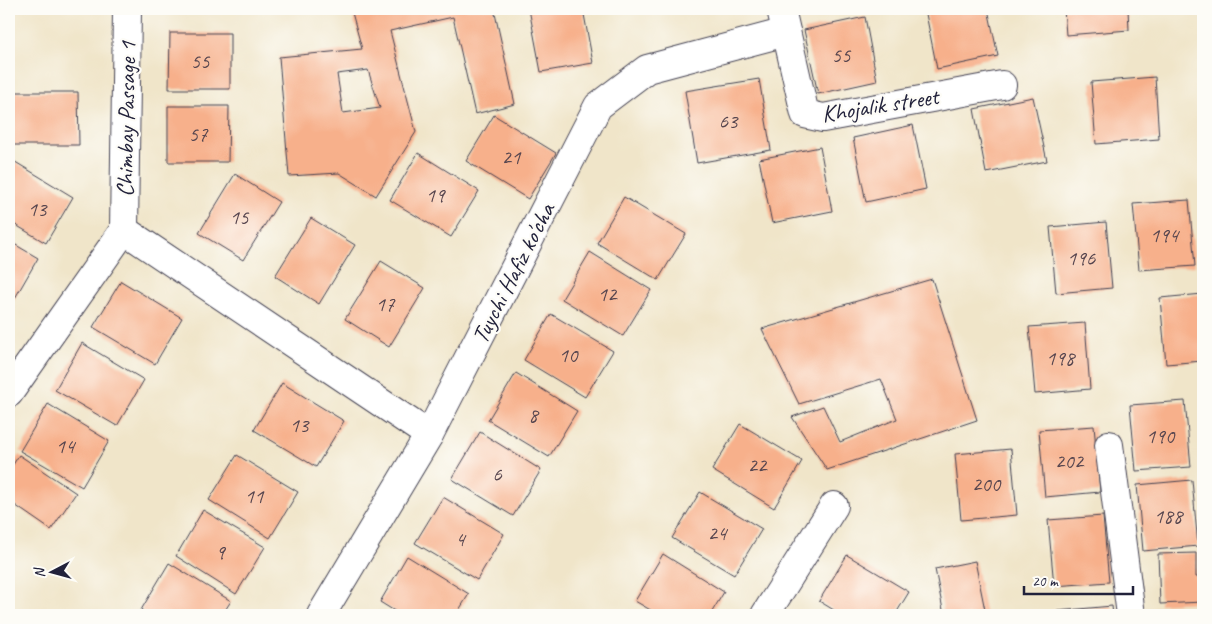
<svg xmlns="http://www.w3.org/2000/svg" width="1212" height="624" font-family="Caveat,sans-serif">
  <style>
    .building { fill: #f7b08b; fill-rule: evenodd }
    .lines { fill: none; stroke-linecap: round; stroke-linejoin: round }
    .minor-casing { stroke: #413f50; stroke-width: 30 }
    .minor { stroke: #fff; stroke-width: 28 }
    .labels { text-anchor: middle; stroke-width: 4.5; stroke-linejoin: round; paint-order: stroke }
    .number-label { font-size: 21px; fill: #57464f }
    .street-label { font-size: 24px; fill: #22223b; stroke: #fdfcf7 }
  </style>
  <rect width="100%" height="100%" fill="#fdfcf7"/>
  <filter id="ink" filterUnits="userSpaceOnUse"><feTurbulence type="fractalNoise" baseFrequency=".02" numOctaves="2"/><feDisplacementMap in="SourceGraphic" scale="10" xChannelSelector="R" yChannelSelector="G"/><feConvolveMatrix kernelMatrix="1 2 1 2 8 2 1 2 1" color-interpolation-filters="sRGB"/></filter>
  <filter id="wash" filterUnits="userSpaceOnUse"><feTurbulence type="fractalNoise" baseFrequency=".0096" numOctaves="4" result="noise"/><feDisplacementMap in="SourceGraphic" scale="20" xChannelSelector="R" yChannelSelector="G"/><feGaussianBlur stdDeviation="1.12" result="paint"/><feColorMatrix in="noise" values="0 0 0 0 0 0 0 0 0 0 0 0 0 0 0 0 0 1.4 0 .05"/><feComposite in="paint" operator="in"/></filter>
  <g filter="url(#wash)">
    <rect width="100%" height="100%" fill="#f0e5c9"/>
    <g id="blocks">
      <g class="building">
        <path d="M351,9H494L515,104L475,114L453,17L390,31L416,132L376,196L339,173L289,176L279,57L362,49ZM368,70L380,108L343,113L337,74Z"/>
        <path d="M529,9H583L593,63L541,72Z"/>
        <path d="M925,9H988L998,56L937,69Z"/>
        <path d="M1064,9H1128L1129,30L1066,35Z"/>
        <path d="M865,17L877,81L818,94L804,30Z"/>
        <path d="M170,33H230V89H169Z"/>
        <path d="M1155,77L1159,139L1096,144L1091,82Z"/>
        <path d="M759,79L771,150L697,163L685,91Z"/>
        <path d="M10,92H78L79,145H10Z"/>
        <path d="M1033,97L1047,161L986,173L974,109Z"/>
        <path d="M168,106H229L228,162H168Z"/>
        <path d="M494,115L556,153L528,199L466,161Z"/>
        <path d="M913,125L926,189L866,202L853,138Z"/>
        <path d="M820,147L832,211L772,223L759,159Z"/>
        <path d="M418,153L479,191L451,237L390,200Z"/>
        <path d="M12,160L73,197L46,243L9,221V165Z"/>
        <path d="M235,174L279,202L243,260L199,233Z"/>
        <path d="M624,197L686,234L658,280L597,243Z"/>
        <path d="M1189,200L1195,266L1139,270L1133,204Z"/>
        <path d="M311,218L355,245L319,304L275,276Z"/>
        <path d="M1106,222L1112,288L1056,293L1050,227Z"/>
        <path d="M9,241L38,258L11,305L9,304Z"/>
        <path d="M590,252L651,290L623,336L562,299Z"/>
        <path d="M381,261L425,288L389,347L345,319Z"/>
        <path d="M932,279L977,420L827,470L792,417L823,406L840,442L897,419L881,379L799,404L762,329Z"/>
        <path d="M121,281L182,318L155,364L93,327Z"/>
        <path d="M1203,294V361L1166,364L1160,298Z"/>
        <path d="M551,314L613,351L585,397L524,360Z"/>
        <path d="M1085,323L1090,389L1035,394L1029,327Z"/>
        <path d="M82,343L144,380L117,426L55,390Z"/>
        <path d="M516,373L577,411L549,457L488,420Z"/>
        <path d="M282,383L344,421L316,467L254,430Z"/>
        <path d="M1185,401L1191,467L1136,471L1130,405Z"/>
        <path d="M48,404L109,441L82,487L20,451Z"/>
        <path d="M740,424L802,461L774,508L712,470Z"/>
        <path d="M1094,426L1100,492L1045,497L1039,430Z"/>
        <path d="M480,432L541,470L513,516L452,479Z"/>
        <path d="M1011,449L1017,515L961,520L955,454Z"/>
        <path d="M19,455L76,493L51,530L9,501V471Z"/>
        <path d="M237,455L298,492L270,538L209,500Z"/>
        <path d="M1192,480L1198,546L1143,551L1137,485Z"/>
        <path d="M700,492L762,529L734,575L672,538Z"/>
        <path d="M443,497L504,534L477,580L415,543Z"/>
        <path d="M203,510L265,547L236,594L176,556Z"/>
        <path d="M1103,516L1109,582L1054,586L1048,520Z"/>
        <path d="M1196,553V577H1203V602L1160,604L1158,554Z"/>
        <path d="M663,554L724,592L710,615H659L635,601Z"/>
        <path d="M847,555L909,592L895,615H842L819,601Z"/>
        <path d="M407,556L469,594L456,615H401L380,602Z"/>
        <path d="M975,561L986,615H944L935,569Z"/>
        <path d="M169,563L231,601L222,615H150L141,610Z"/>
        <path d="M1112,606L1113,615H1057V611Z"/>
      </g>
    </g>
  </g>
  <g filter="url(#ink)">
    <use href="#blocks" fill-opacity="0" stroke="#413f50" stroke-width="1"/>
    <g class="lines">
      <defs>
        <g id="minor">
          <path d="M781,9L805,114L823,118L1002,85"/>
          <path d="M124,230L429,435"/>
          <path d="M124,230L127,9"/>
          <path d="M9,393L124,230"/>
          <path d="M1109,445L1131,615"/>
          <path d="M321,615L429,435L598,106L647,69L786,32"/>
          <path d="M765,615L834,506"/>
        </g>
      </defs>
      <use href="#minor" class="minor-casing"/>
      <use href="#minor" class="minor"/>
    </g>
  </g>
  <g class="labels">
    <g class="number-label">
      <text x="841" y="62">55</text>
      <text x="200" y="68">55</text>
      <text x="728" y="128">63</text>
      <text x="198" y="141">57</text>
      <text x="511" y="164">21</text>
      <text x="435" y="202">19</text>
      <text x="37" y="216">13</text>
      <text x="239" y="224">15</text>
      <text x="1164" y="242">194</text>
      <text x="1081" y="265">196</text>
      <text x="607" y="301">12</text>
      <text x="385" y="311">17</text>
      <text x="568" y="362">10</text>
      <text x="1060" y="365">198</text>
      <text x="533" y="422">8</text>
      <text x="299" y="432">13</text>
      <text x="1160" y="443">190</text>
      <text x="65" y="453">14</text>
      <text x="1069" y="468">202</text>
      <text x="757" y="472">22</text>
      <text x="497" y="481">6</text>
      <text x="986" y="491">200</text>
      <text x="254" y="503">11</text>
      <text x="1168" y="523">188</text>
      <text x="717" y="540">24</text>
      <text x="460" y="546">4</text>
      <text x="220" y="559">9</text>
    </g>
    <g class="street-label">
      <text transform="translate(880 105) rotate(-9)" y="8">Khojalik street</text>
      <text transform="translate(126 119) rotate(-89)" y="8">Chimbay Passage 1</text>
      <text transform="translate(513 273) rotate(-63)" y="8">Tuychi Hafiz ko'cha</text>
    </g>
  </g>
  <rect width="1212" height="624" fill="none" stroke="#fdfcf7" stroke-width="30"/>
  <g transform="translate(52 572) rotate(264)" stroke="#fdfcf7" stroke-width="4" paint-order="stroke">
  <path d="M0-4L9 19L0 12L-9 19Z" fill="#22223b"/>
  <text y="-8" font-size="14" font-weight="bold" text-anchor="middle" fill="#22223b">N</text>
  </g>
  <path d="M1024 586v8h109v-8" fill="none" stroke="#22223b" stroke-width="2.5"/>
  <text x="1032" y="586" font-size="15" fill="#22223b" stroke="#fdfcf7" stroke-width="4" paint-order="stroke">20 m</text>
</svg>
